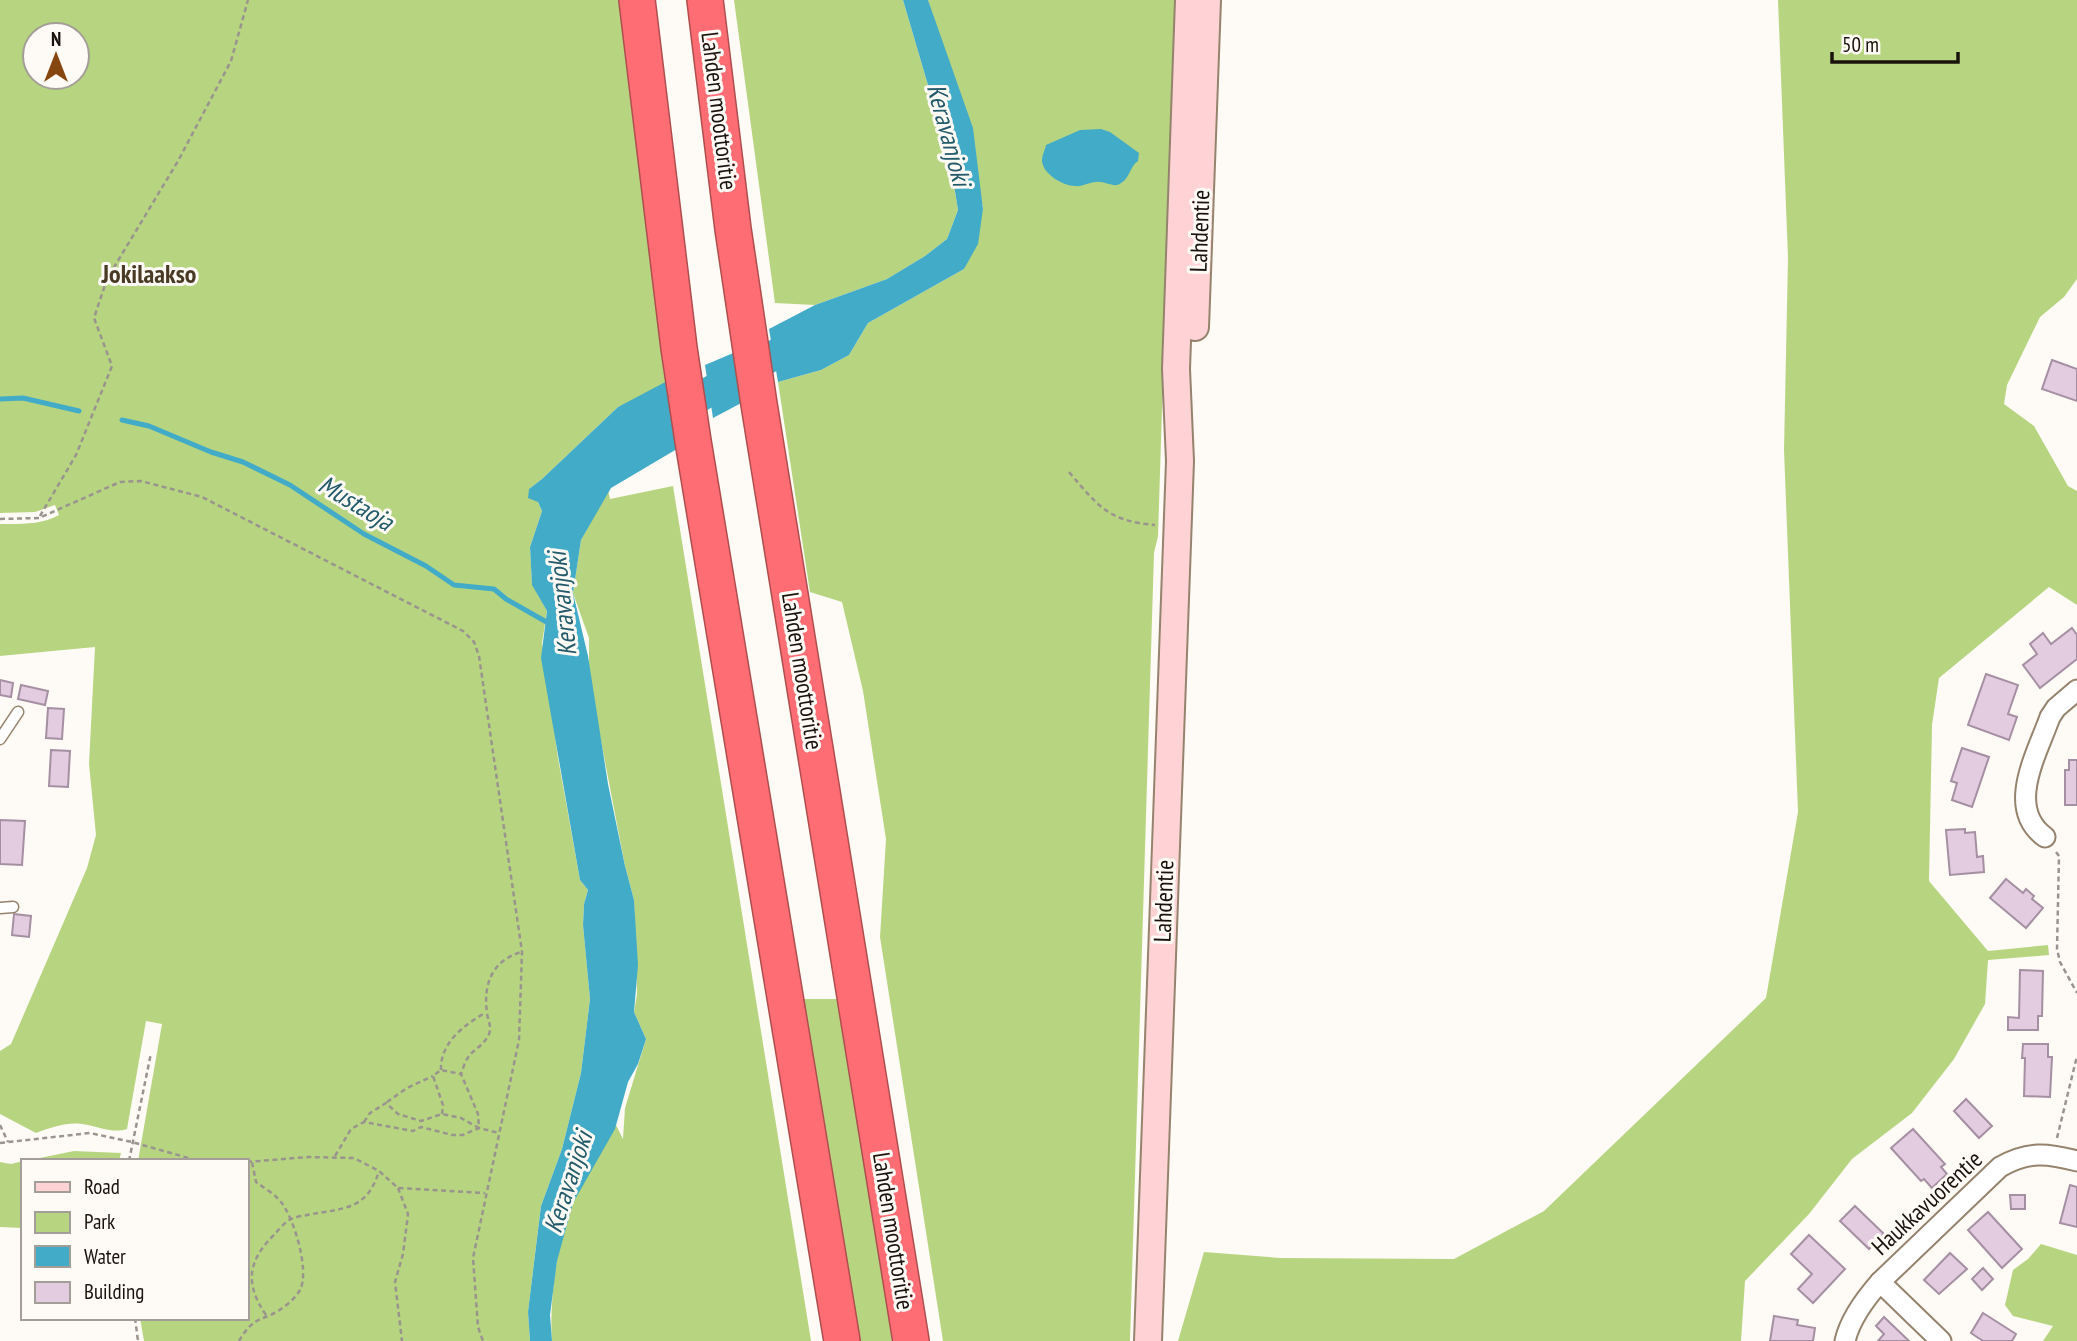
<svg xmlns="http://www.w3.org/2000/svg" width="2077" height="1341" font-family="'PT Sans Narrow',sans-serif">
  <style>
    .green { fill: #b7d580; fill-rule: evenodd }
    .water { fill: #42abc7 }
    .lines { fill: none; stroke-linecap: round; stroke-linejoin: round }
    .stream { stroke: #42abc7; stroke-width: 5 }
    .river { stroke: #42abc7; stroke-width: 30 }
    .building { fill: #e3cbe0; stroke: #a58fa2; stroke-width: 2 }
    .service-casing { stroke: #95836d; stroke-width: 13 }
    .minor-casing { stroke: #95836d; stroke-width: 23 }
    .secondary-casing { stroke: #95836d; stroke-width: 30 }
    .motorway-casing { stroke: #af4e4f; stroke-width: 38 }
    .path { stroke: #9a948e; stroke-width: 2.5; stroke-dasharray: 5 3.5; stroke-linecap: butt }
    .service { stroke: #fff; stroke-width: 10 }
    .minor { stroke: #fff; stroke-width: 19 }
    .secondary { stroke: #ffd3d5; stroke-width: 26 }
    .motorway { stroke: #ff6d74; stroke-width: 35 }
    .labels { text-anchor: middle; stroke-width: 6; stroke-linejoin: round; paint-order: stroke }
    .street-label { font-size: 24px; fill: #1a130b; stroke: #fefaf5 }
    .water-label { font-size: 26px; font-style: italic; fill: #235b6b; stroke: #fefaf5 }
    .neighbourhood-label { font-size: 26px; font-weight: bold; fill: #493a25; stroke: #fefaf5 }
  </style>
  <rect width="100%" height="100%" fill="#fefaf5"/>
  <g class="green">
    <path d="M0,0H619L660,328L672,384L618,407L542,479L529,489L538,502L542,511L530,547L532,584L547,611L542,643L558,758L580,880L588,890L584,904L583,925L590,999L581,1073L562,1149L541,1206L528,1312L530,1341H144L140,1318H247V1161H138L162,1024L146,1021L127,1129C112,1134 98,1126 82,1124C67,1122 50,1128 36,1133L0,1114V1051L11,1044L87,868L96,835L89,764L95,647L0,656V524C20,524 41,525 59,515L55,505L35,512L0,513ZM35,35H77V77H35Z"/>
    <path d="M734,0H903L950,160L958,210L947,239L925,256L887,279L815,305L775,303Z"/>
    <path d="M928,0H1175L1158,536L1154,553L1130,1341H943L880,937L886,839L863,691L842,602L810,592L778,382L821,370L849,355L868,323L964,269L983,209L978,176Z"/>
    <path d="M1778,0H2077V279L2064,297L2040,317L2007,385L2004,404L2034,426L2068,486L2077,491V605L2049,587L1939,678L1932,725L1929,881L1988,951L2048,945L2049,955L1988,960L1985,1004L1954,1059L1912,1113L1852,1159L1809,1214L1745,1281L1741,1341H1178L1204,1252L1281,1258L1454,1259L1544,1211L1766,998L1798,812L1784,450L1788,258Z"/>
    <path d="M673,486L811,1341H552C549,1301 557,1238 574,1201C585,1175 602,1150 616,1125L623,1139L625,1108L646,1039L634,1012L637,994L634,900L625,866L589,678V638L573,593L581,540L608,490L610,499Z"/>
    <path d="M799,999H843L895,1341H853Z"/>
    <path d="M74,1151L121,1153L119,1161H25Z"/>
    <path d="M23,1161V1228L0,1227V1162L11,1164Z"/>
    <path d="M2041,1244L2077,1255V1341H2043L2053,1326L2013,1316L2005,1305L2013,1270L2028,1259Z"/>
  </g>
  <g class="water">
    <path d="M903,0H928L973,128L983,209L978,244L964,269L868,323L849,355L821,370L778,382L769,329L815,305L887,279L925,256L947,239L958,210L950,160Z"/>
    <path d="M1101,129L1110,132L1139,153L1138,161C1129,167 1130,181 1117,185C1111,186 1103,181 1096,182C1089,182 1083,187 1075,186C1063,186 1043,174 1042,161C1042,155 1045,150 1046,145L1080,130Z"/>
    <path d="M738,351L745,401L713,418L705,365Z"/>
    <path d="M671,379L682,446L611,488L581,540L573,593L588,656L608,784L625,866L634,900L638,965L634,1012L646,1039L638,1064L628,1082L615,1129L573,1203L557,1261L550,1315L552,1341H530L528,1312L541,1206L562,1149L581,1073L590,999L583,925L584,904L588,890L580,880L541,658L547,611L532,585L530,547L542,511L538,502L528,498L529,489L542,479L618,407Z"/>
  </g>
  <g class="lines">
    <g class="stream">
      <path d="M0,399L23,398L79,411"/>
      <path d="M122,420L149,426L211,452L243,462L290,485L364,534L426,566L454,585L494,589L506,599L550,624"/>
    </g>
    <path class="river" d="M668,415L808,336"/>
  </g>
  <g class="building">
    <path d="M2052,360L2077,369V401L2042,389Z"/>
    <path d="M2072,628L2077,635V659L2040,688L2023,665L2037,654L2030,644L2043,633L2051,644Z"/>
    <path d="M1986,674L2018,685L2008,714L2017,717L2009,740L1968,725Z"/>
    <path d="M0,680L13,683L11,697L0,695Z"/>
    <path d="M21,685L48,691L45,705L18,699Z"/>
    <path d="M48,708L64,709L62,739L46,738Z"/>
    <path d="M1962,748L1989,757L1972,807L1952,800L1957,783L1951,781Z"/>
    <path d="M51,750L70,751L68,787L49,786Z"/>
    <path d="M2069,760H2077V805H2065V770H2069Z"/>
    <path d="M0,820L25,821L22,865L0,864Z"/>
    <path d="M1965,829V833L1975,832L1977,857L1983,856L1984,872L1950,875L1946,830Z"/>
    <path d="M2006,879L2023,893L2026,889L2034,896L2032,899L2043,908L2026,928L1990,898Z"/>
    <path d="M14,914L31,916L29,937L12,935Z"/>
    <path d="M2020,970L2043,971L2042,1016H2038V1030H2008V1017L2019,1018Z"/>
    <path d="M2023,1044H2048V1057H2052L2050,1097L2024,1096L2025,1058H2022Z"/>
    <path d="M1966,1099L1992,1126L1979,1138L1954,1111Z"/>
    <path d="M1913,1129L1945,1164L1941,1167L1947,1174L1932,1188L1924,1179L1921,1181L1891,1148Z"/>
    <path d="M2070,1185L2077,1187V1227L2060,1223Z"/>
    <path d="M2010,1195H2025V1209H2011Z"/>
    <path d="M1855,1206L1884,1234L1869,1249L1840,1221Z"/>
    <path d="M1988,1212L2022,1249L2002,1268L1968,1230Z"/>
    <path d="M1809,1235L1845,1269L1813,1303L1798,1289L1812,1274L1791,1254Z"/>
    <path d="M1950,1253L1967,1269L1939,1294L1924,1280Z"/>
    <path d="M1983,1268L1993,1279L1982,1290L1972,1279Z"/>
    <path d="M1983,1313L2016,1334L2012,1341H1983L1971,1333Z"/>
    <path d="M1774,1316L1798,1320L1797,1325L1815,1328L1813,1341H1770Z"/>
    <path d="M1884,1317L1909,1341H1878L1884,1334L1876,1326Z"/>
  </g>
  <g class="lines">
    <defs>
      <g id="service">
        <path d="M0,739L18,712"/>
        <path d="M0,908L13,907"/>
      </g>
      <g id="minor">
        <path d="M2045,837C2005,808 2037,754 2050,717L2056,708L2077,690"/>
        <path d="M1880,1282L1941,1341"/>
        <path d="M1845,1341C1850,1319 1865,1299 1880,1282L2000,1167C2028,1151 2047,1153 2077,1161"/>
      </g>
      <g id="secondary">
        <path d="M1195,327L1207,0"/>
        <path d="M1148,1341L1180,461L1176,369L1189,0"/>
      </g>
      <g id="motorway">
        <path d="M637,0L679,348L693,441L842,1341"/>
        <path d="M705,0L733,229L759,404L911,1341"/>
      </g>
    </defs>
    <use href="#service" class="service-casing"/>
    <use href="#minor" class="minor-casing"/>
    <use href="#secondary" class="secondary-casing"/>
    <use href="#motorway" class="motorway-casing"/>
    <g class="path">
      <path d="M1069,472C1098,506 1108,521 1155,525"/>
      <path d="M40,516L76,455L112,366L94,318L107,279L178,161L231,61L248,0"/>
      <path d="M0,519L39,518L120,482L141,481L202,497L463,631L474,642L479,656L522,952L519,1040L473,1258L478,1327L483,1341"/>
      <path d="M2056,852L2059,856L2057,949L2060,962L2077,993"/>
      <path d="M441,1070C440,1043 464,1025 485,1013"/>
      <path d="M387,1102L407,1088L433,1076"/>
      <path d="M442,1114L443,1105L433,1076L441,1070L461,1074"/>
      <path d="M364,1122L370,1113L386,1103L398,1114L421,1121L442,1114L461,1118L479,1128L478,1114L461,1074C463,1070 464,1063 467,1059C473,1049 484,1046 489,1034C492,1027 488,1021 487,1013C483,984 492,961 521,952"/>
      <path d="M0,1125L8,1142"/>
      <path d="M2057,1138L2077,1056"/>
      <path d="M0,1143L90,1133L132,1142L199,1161"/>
      <path d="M335,1156L351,1129L364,1122L413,1131L421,1127L452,1135H463L479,1128L499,1133"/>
      <path d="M129,1161L151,1053"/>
      <path d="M247,1162L308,1157L354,1158L379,1171L398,1188L485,1193"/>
      <path d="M398,1188L408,1214L403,1254L395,1282L402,1341"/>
      <path d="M266,1315C244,1283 248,1260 275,1234C279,1229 285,1222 291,1219C295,1217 302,1216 307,1215C343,1208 367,1211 379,1171"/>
      <path d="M135,1318L138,1341"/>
      <path d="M239,1341C256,1312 264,1323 285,1306C290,1303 297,1295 300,1290C310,1271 294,1218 281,1202C275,1194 264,1188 256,1182L252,1162"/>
    </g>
    <use href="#service" class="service"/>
    <use href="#minor" class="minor"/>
    <use href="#secondary" class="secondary"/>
    <use href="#motorway" class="motorway"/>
  </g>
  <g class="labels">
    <g class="street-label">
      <text transform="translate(719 111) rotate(83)" y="8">Lahden moottoritie</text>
      <text transform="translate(1200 231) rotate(-88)" y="8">Lahdentie</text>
      <text transform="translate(802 671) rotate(81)" y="8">Lahden moottoritie</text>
      <text transform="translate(1164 901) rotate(-88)" y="8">Lahdentie</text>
      <text transform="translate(1927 1203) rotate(-43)" y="8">Haukkavuorentie</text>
      <text transform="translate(893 1231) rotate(81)" y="8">Lahden moottoritie</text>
    </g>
    <g class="water-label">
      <text transform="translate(949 135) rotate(75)" y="9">Keravanjoki</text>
      <text transform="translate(356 503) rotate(31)" y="9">Mustaoja</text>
      <text transform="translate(562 604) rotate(-96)" y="9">Keravanjoki</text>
      <text transform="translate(568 1182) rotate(-72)" y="9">Keravanjoki</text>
    </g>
    <g class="neighbourhood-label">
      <text x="149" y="283">Jokilaakso</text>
    </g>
  </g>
  <rect x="21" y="1159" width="228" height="161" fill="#fefaf5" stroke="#a39e97" stroke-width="2"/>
  <rect x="35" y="1182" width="35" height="10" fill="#ffd3d5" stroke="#a39e97" stroke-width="2"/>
  <text x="84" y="1194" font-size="21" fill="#1a130b">Road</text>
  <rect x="35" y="1212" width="35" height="21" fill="#b7d580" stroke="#a39e97" stroke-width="2"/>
  <text x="84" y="1229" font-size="21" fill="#1a130b">Park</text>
  <rect x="35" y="1246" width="35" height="21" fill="#42abc7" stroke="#a39e97" stroke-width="2"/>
  <text x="84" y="1264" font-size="21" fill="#1a130b">Water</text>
  <rect x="35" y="1282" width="35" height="21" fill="#e3cbe0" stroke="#a39e97" stroke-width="2"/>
  <text x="84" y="1299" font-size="21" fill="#1a130b">Building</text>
  <g transform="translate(56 56)"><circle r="33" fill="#fefaf5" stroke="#a39e97" stroke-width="2"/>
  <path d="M0-5L12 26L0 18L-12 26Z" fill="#86460f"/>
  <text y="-10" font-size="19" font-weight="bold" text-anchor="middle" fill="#1a130b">N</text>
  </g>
  <path d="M1832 52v10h126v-10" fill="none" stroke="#1a130b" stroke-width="3.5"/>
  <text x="1842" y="52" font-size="21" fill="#1a130b" stroke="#fefaf5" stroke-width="5" paint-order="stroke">50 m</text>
</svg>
